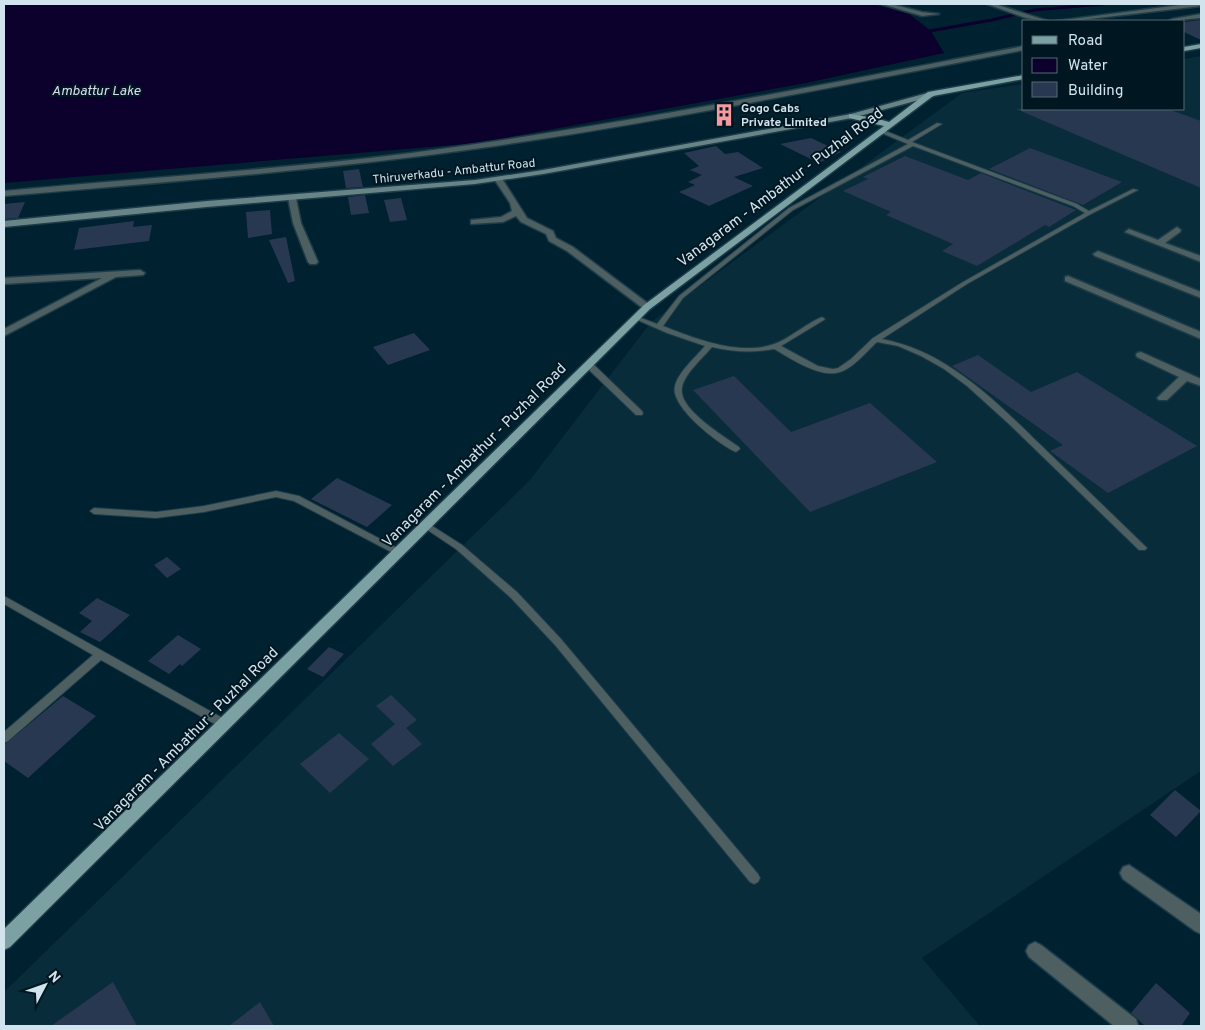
<svg xmlns="http://www.w3.org/2000/svg" width="1205" height="1030" font-family="Overpass,sans-serif">
  <style>
    .built { fill: #082c39 }
    .water { fill: #0c002c }
    .lines { fill: none; stroke-linecap: round; stroke-linejoin: round }
    .stream { stroke: #0c002c; stroke-width: 3 }
    .building { fill: #283851 }
    .lane-casing { stroke: #1d3c4a; stroke-width: 2 }
    .street-casing { stroke: #1d3c4a; stroke-width: 3 }
    .secondary-casing { stroke: #1d3c4a; stroke-width: 3 }
    .primary-casing { stroke: #1d3c4a; stroke-width: 3 }
    .lane { fill: #4d5f60; fill-rule: evenodd }
    .street { fill: #4d5f60; fill-rule: evenodd }
    .secondary { fill: #688486; fill-rule: evenodd }
    .primary { fill: #7ca1a3; fill-rule: evenodd }
    .labels { text-anchor: middle; stroke-width: 4; stroke-linejoin: round; paint-order: stroke }
    .far-poi-label { font-size: 12px; font-weight: bold; fill: #d1e4ed; stroke: #001722; text-anchor: start }
    .far-street-label { font-size: 12px; fill: #d1e4ed; stroke: #001722 }
    .far-water-label { font-size: 14px; font-style: italic; fill: #dcdbf0; stroke: #001722 }
    .street-label { font-size: 15px; fill: #d1e4ed; stroke: #001722 }
  </style>
  <rect width="100%" height="100%" fill="#00212f"/>
  <path class="built" d="M1201,56V771L922,958L980,1026H4V992L529,481L651,322L962,93L1024,84V109H1184V59Z"/>
  <path class="water" d="M4,4H873L909,14L931,31L944,53L806,83L477,143L4,183Z"/>
  <g class="lines">
    <path class="stream" d="M924,32L992,20L1034,10L1104,4"/>
  </g>
  <g class="building">
    <path d="M1201,20V40L1184,32V22Z"/>
    <path d="M1016,109H1168L1201,121V188Z"/>
    <path d="M811,138L841,152L819,163L780,144Z"/>
    <path d="M716,146L725,154L738,152L763,168L734,177L753,186L709,206L679,192L695,185L688,182L702,175L690,170L699,166L684,153Z"/>
    <path d="M1030,148L1122,182L1083,205L989,169Z"/>
    <path d="M905,156L968,180L981,173L1076,210L1049,227L1045,225L977,266L942,251L953,244L886,215L891,212L843,191L868,179L863,177Z"/>
    <path d="M359,169L363,187L346,188L343,171Z"/>
    <path d="M365,195L369,213L351,215L348,197Z"/>
    <path d="M401,198L407,220L390,222L384,200Z"/>
    <path d="M25,202L18,218L4,219V204Z"/>
    <path d="M270,210L272,234L248,238L246,212Z"/>
    <path d="M134,221L133,227L152,225L149,241L74,250L79,228Z"/>
    <path d="M286,237L295,281L288,283L269,240Z"/>
    <path d="M414,333L430,350L388,365L373,347Z"/>
    <path d="M978,355L1031,392L1077,372L1197,446L1108,493L1050,451L1063,445L952,366Z"/>
    <path d="M734,376L791,432L870,403L937,462L810,512L693,390Z"/>
    <path d="M337,478L392,505L367,527L311,499Z"/>
    <path d="M167,557L181,569L167,578L154,565Z"/>
    <path d="M97,598L130,615L100,642L80,632L92,621L79,613Z"/>
    <path d="M178,635L201,649L182,666L180,664L169,674L148,661Z"/>
    <path d="M329,647L344,654L323,677L307,669Z"/>
    <path d="M391,695L417,720L406,728L422,744L393,766L371,744L395,724L376,706Z"/>
    <path d="M63,696L96,716L28,778L4,761V745Z"/>
    <path d="M339,733L369,759L330,793L300,764Z"/>
    <path d="M1175,790L1201,811L1176,837L1150,815Z"/>
    <path d="M113,982L137,1026H51Z"/>
    <path d="M1156,983L1190,1013L1181,1026H1145L1131,1013Z"/>
    <path d="M260,1002L274,1026H229Z"/>
  </g>
  <g class="lines">
    <defs>
      <g id="lane">
        <path d="M937,123L942,124L912,142L1077,204L1089,211L1133,189L1138,190L1091,214L967,284L882,339C952,352 1003,409 1052,456C1083,486 1114,516 1145,546L1147,548L1145,550H1139L1009,424L967,386L944,369L921,356L898,346L877,342C867,351 858,363 845,370C824,382 792,359 774,349C753,353 733,352 712,347C703,358 684,374 682,388C678,409 724,436 739,447L740,449L736,452C719,445 669,406 675,386C678,372 696,357 705,346L667,333L633,318L636,316L657,324L679,296L789,208L908,144L879,132V130H883L908,140ZM913,146L1073,206L1085,213L963,282L873,338L851,359L838,368L833,369L818,366L781,346L824,320L825,319L822,317C807,323 794,335 779,342C744,358 696,339 663,326L683,298L793,210Z"/>
        <path d="M586,363H592L642,411L643,413L642,415H636L586,367Z"/>
        <path d="M276,491L299,496L401,550L403,552L401,554H395L294,501L276,497L204,512L156,518L94,514L90,511L94,508L156,512L204,506Z"/>
        <path d="M426,522L462,545L517,592L561,639L758,874L760,878L758,882L754,884L750,882L555,645L511,598L456,549L423,527L422,525L423,523Z"/>
        <path d="M4,596L228,721L229,724L228,727L224,729L220,727L101,660L8,741L4,743V732L93,655L4,604Z"/>
      </g>
      <g id="street">
        <path d="M882,4H891L922,12L939,14L922,16Z"/>
        <path d="M987,4H995L1048,21L1026,18Z"/>
        <path d="M1188,4H1201V6L1072,21H1056Z"/>
        <path d="M1201,14V18L1169,21L1172,19Z"/>
        <path d="M1024,46V50C846,84 668,121 488,147C328,170 165,182 4,196V191C140,178 276,170 411,153C617,126 820,85 1024,46Z"/>
        <path d="M495,177H501L527,218L553,231L556,238L573,247L650,305V309H644L567,251L549,241L546,234L521,222L516,216L503,222L471,224V220L501,217L512,211L510,203L494,179Z"/>
        <path d="M292,195L296,198L301,223L318,262L316,264H310L308,262L293,223L288,198Z"/>
        <path d="M1177,227L1181,230L1180,232L1165,243L1201,256V262L1125,232L1129,229L1158,240Z"/>
        <path d="M1098,251L1201,292V298L1095,256L1093,254Z"/>
        <path d="M140,270L145,273L143,275L116,277L4,336V329L102,278L4,284V278Z"/>
        <path d="M1068,276L1201,332V339L1065,281V277Z"/>
        <path d="M1141,352L1201,379V386L1187,381L1167,400H1159L1157,398L1159,396L1179,377L1137,357L1136,355L1137,353Z"/>
        <path d="M1129,865L1201,914V934L1195,931L1123,879L1120,873L1123,867Z"/>
        <path d="M1035,942L1041,945L1136,1019L1138,1026H1114L1029,957L1026,951L1029,945Z"/>
      </g>
      <path id="secondary" d="M931,92L935,94L934,96L852,118L543,174L475,184L207,207L4,227V221L207,201L475,180L543,170L851,114Z"/>
      <g id="primary">
        <path d="M1201,44V48L1184,51V47Z"/>
        <path d="M1024,75V79L933,96L650,309L10,947L4,950V929L644,305L884,126L849,118V114L875,118L889,122L928,92Z"/>
      </g>
    </defs>
    <use href="#lane" class="lane-casing"/>
    <use href="#street" class="street-casing"/>
    <use href="#secondary" class="secondary-casing"/>
    <use href="#primary" class="primary-casing"/>
    <use href="#lane" class="lane"/>
    <use href="#street" class="street"/>
    <use href="#secondary" class="secondary"/>
    <use href="#primary" class="primary"/>
  </g>
  <defs>
    <symbol id="building-bare" viewBox="-9 -9 18 18"><path d="M-4-6H4V6H1V3H-1V6H-4ZM-2.5-4.3h1.7v1.8h-1.7ZM.8-4.3h1.7v1.8H.8ZM-2.5-1h1.7V.8h-1.7ZM.8-1h1.7V.8H.8Z" fill="#f49aa1" stroke="#001722" stroke-width="2.5" paint-order="stroke"/></symbol>
  </defs>
  <g fill-rule="evenodd">
    <use href="#building-bare" x="708" y="99" width="32" height="32"/>
  </g>
  <g class="labels">
    <g class="far-poi-label">
      <text x="741" y="112">Gogo Cabs<tspan x="741" dy="14">Private Limited</tspan></text>
    </g>
    <g class="far-street-label">
      <text transform="translate(454 171) rotate(-6)" y="4">Thiruverkadu - Ambattur Road</text>
    </g>
    <g class="far-water-label">
      <text x="96" y="95">Ambattur Lake</text>
    </g>
    <g class="street-label">
      <text transform="translate(780 187) rotate(-37)" y="5">Vanagaram - Ambathur - Puzhal Road</text>
      <text transform="translate(474 455) rotate(-45)" y="5">Vanagaram - Ambathur - Puzhal Road</text>
      <text transform="translate(186 739) rotate(-45)" y="5">Vanagaram - Ambathur - Puzhal Road</text>
    </g>
  </g>
  <rect width="1205" height="1030" fill="none" stroke="#d1e4ed" stroke-width="10"/>
  <rect x="1022" y="20" width="162" height="90" fill="#001722" stroke="#546973"/>
  <rect x="1032" y="36" width="25" height="8" fill="#7ca1a3" stroke="#546973"/>
  <text x="1068" y="45" font-size="15" fill="#d1e4ed">Road</text>
  <rect x="1032" y="58" width="25" height="15" fill="#0c002c" stroke="#546973"/>
  <text x="1068" y="70" font-size="15" fill="#d1e4ed">Water</text>
  <rect x="1032" y="82" width="25" height="15" fill="#283851" stroke="#546973"/>
  <text x="1068" y="95" font-size="15" fill="#d1e4ed">Building</text>
  <g transform="translate(45 985) rotate(49)" stroke="#001722" stroke-width="4" paint-order="stroke">
  <path d="M0-4L9 19L0 12L-9 19Z" fill="#d1e4ed"/>
  <text y="-8" font-size="14" font-weight="bold" text-anchor="middle" fill="#d1e4ed">N</text>
  </g>
</svg>
